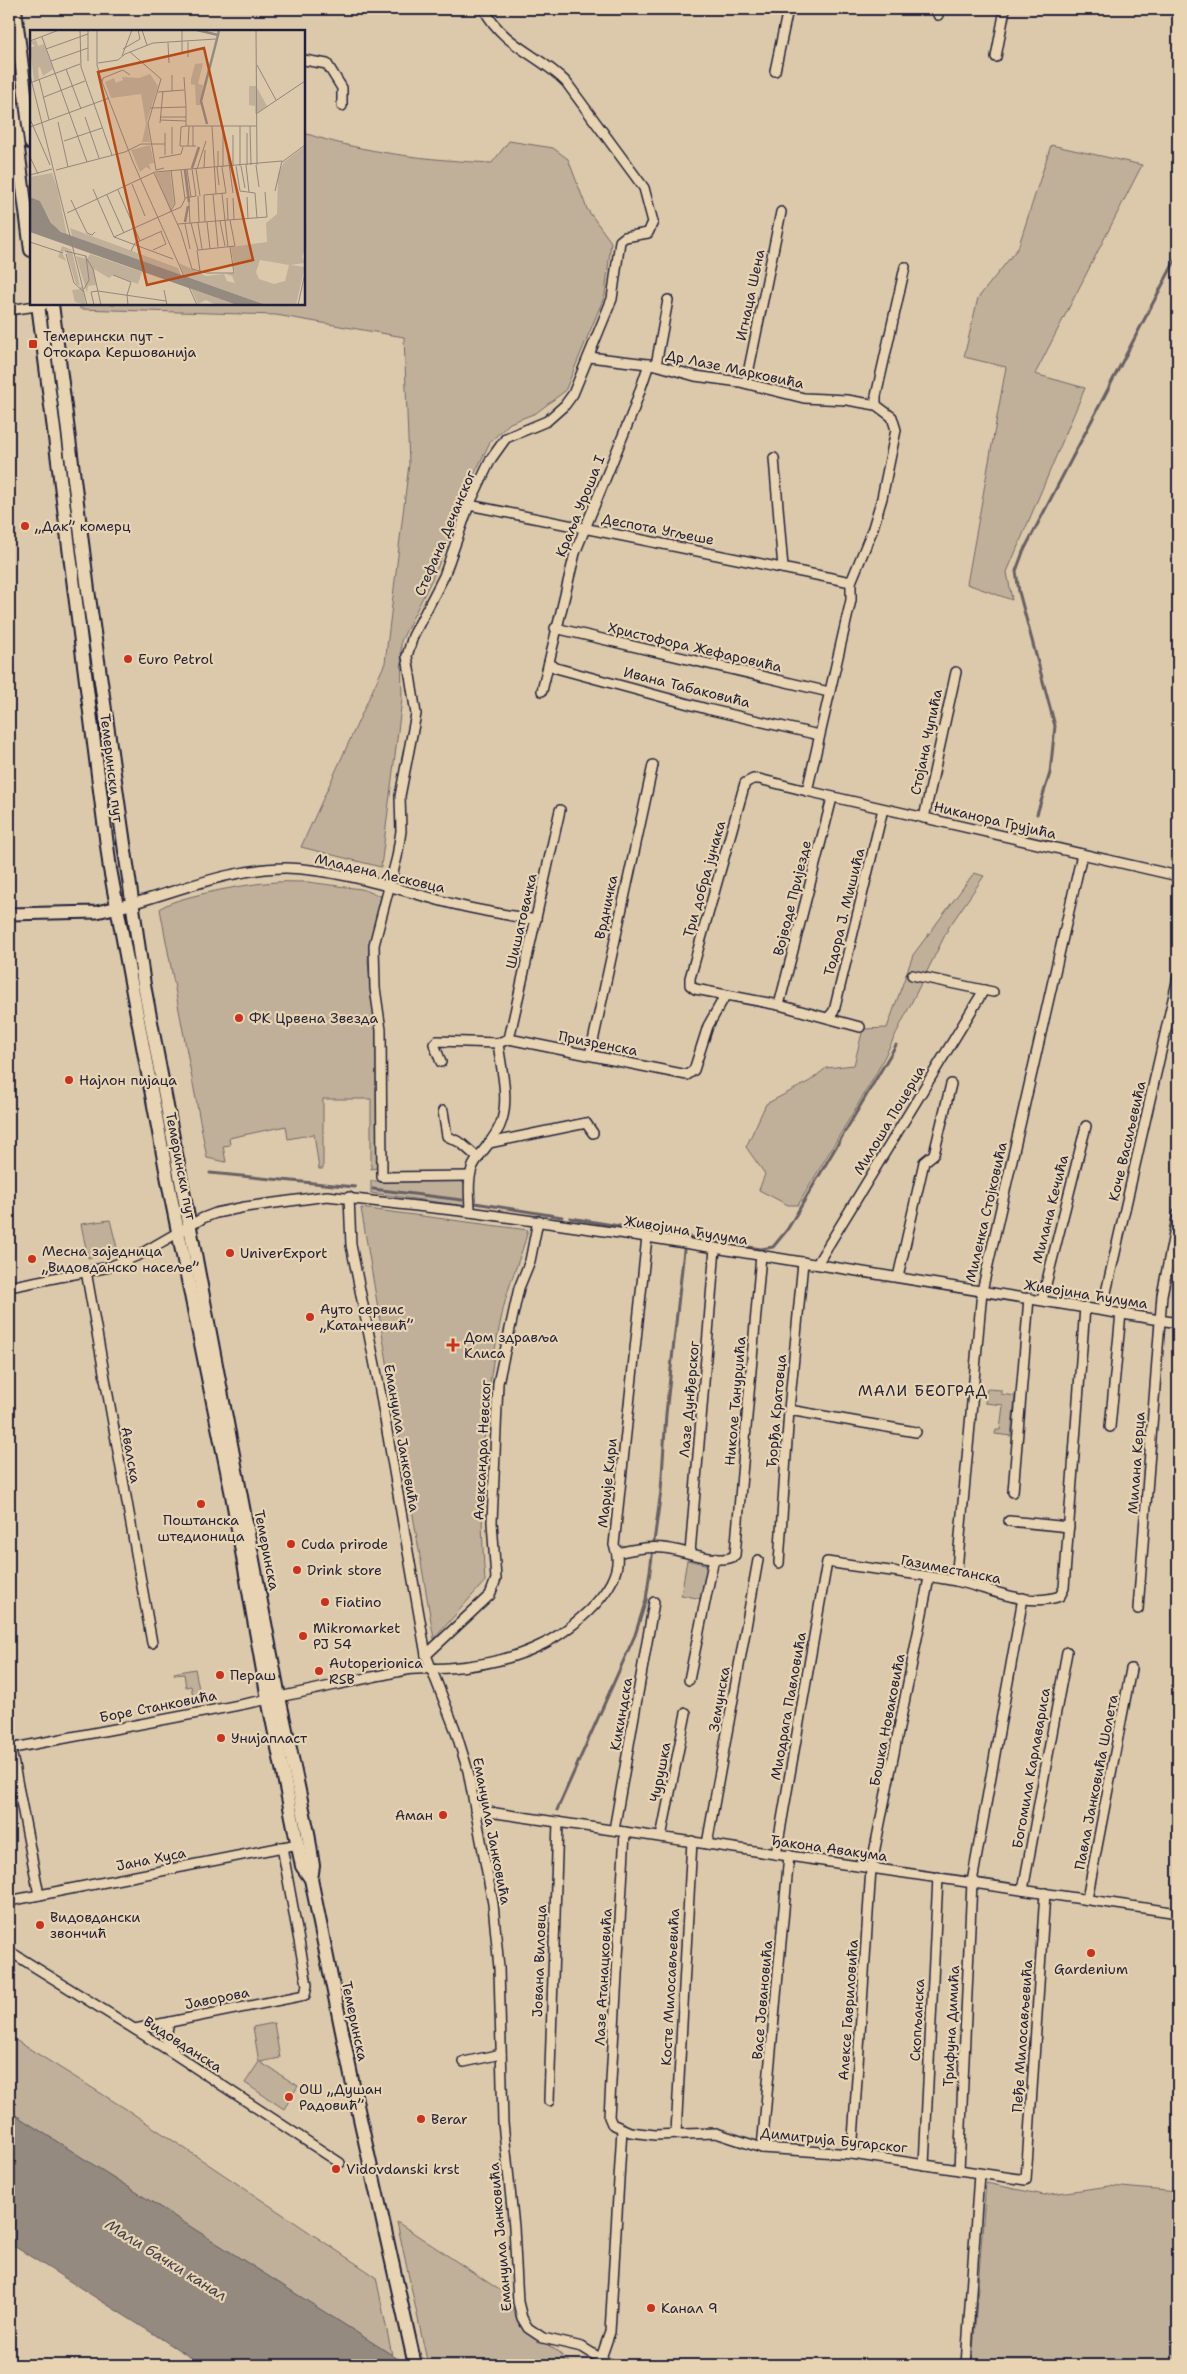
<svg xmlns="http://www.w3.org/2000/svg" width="1187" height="2374" font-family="'Shantell Sans',sans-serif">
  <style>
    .green { fill: #c0b09a; stroke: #71696a }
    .water { fill: #958a7f; stroke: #676064 }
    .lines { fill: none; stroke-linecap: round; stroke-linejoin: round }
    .stream { stroke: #676064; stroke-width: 3 }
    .minor-casing { stroke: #22223b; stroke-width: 12 }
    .tertiary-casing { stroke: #22223b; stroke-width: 15 }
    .secondary-casing { stroke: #22223b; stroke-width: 16 }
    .minor { stroke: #e8d4b2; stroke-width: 9 }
    .tertiary { stroke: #e8d4b2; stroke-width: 11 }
    .secondary { stroke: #e8d4b2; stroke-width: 12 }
    .poi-dot { fill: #c8321e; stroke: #e8d4b2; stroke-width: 2 }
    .labels { text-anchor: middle; stroke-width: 4.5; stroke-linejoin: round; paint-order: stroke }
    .street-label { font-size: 14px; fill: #22223b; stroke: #e8d4b2 }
    .poi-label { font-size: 14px; fill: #22223b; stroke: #e8d4b2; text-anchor: start }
    .neighbourhood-label { font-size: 15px; letter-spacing: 1px; fill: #22223b; stroke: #e8d4b2 }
    .water-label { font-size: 15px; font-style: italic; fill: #44414f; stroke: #e8d4b2 }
    .inset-river { fill: none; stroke: #958a7f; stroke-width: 2.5 }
    .inset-road { fill: none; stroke: #92867e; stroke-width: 1 }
    .view { fill: #b64b18; fill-opacity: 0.15; stroke: #b64b18; stroke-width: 2.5 }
    .inset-edge { fill: none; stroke: #22223b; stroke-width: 2.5 }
  </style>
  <rect width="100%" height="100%" fill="#dcc9ab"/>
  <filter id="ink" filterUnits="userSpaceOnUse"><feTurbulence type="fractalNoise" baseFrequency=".02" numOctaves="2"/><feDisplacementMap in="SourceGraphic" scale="10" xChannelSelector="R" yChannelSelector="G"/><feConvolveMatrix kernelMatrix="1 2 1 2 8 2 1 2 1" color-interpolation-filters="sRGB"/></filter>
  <g filter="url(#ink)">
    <g class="green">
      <path d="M304,133C364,153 429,160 492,163L509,141L553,148L568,159L587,209L611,242L605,295L565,391L536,413L510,423L490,442L459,506L437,569L401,641L402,699L381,867L301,847L385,663L409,464L404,337L276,315L80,309L79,304H304Z"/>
      <path d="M1051,145L1142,165L1035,374L1085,388L1007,572L1012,600L967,584L1006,367L964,357L978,298L1018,248Z"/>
      <path d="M974,873L984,876L949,927L876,1074L798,1205H788L759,1190L765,1174L746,1147L766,1104L810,1081L826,1068L854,1065L863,1029L887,1028L913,955Z"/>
      <path d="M308,882L361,889L381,896L369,947L368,962L376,1033L377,1168L371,1169V1099H323V1169H319L314,1134L288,1139L286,1126L229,1138L230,1145L223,1146L226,1162L207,1158L160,909C169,898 248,884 265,883C279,881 294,882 308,882Z"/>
      <path d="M371,1181H460L465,1184L466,1206L371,1193Z"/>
      <path d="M361,1208L528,1230C521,1258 509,1282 503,1310C483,1398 478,1491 485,1581L434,1639Z"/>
      <path d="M110,1220L118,1252L88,1258L81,1224Z"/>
      <path d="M987,1389L1001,1390V1394L1015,1396L1011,1436L995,1434L996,1430H1000L1003,1405L985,1403Z"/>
      <path d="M687,1560L708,1565L702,1599L681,1595Z"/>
      <path d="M195,1669L201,1699L194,1701L191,1686L186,1687L184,1674L175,1675L174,1673Z"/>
      <path d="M274,2023L280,2058L260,2062L298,2086L284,2109L245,2083L259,2062L253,2027Z"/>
      <path d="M9,2036L126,2109L376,2277L392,2355L9,2111Z"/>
      <path d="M986,2183L1044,2195L1110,2186L1178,2192V2365H972Z"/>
      <path d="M397,2222L507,2295L520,2326L557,2351L572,2365H428Z"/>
    </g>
    <path class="water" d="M9,2111L392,2355L408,2365H203L9,2243Z"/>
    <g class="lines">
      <g class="stream">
        <path d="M1037,814L1050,773L1055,726L1019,592L1016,571L1023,552L1178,255"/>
        <path d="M210,1173L355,1187"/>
        <path d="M373,1189L462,1200"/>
        <path d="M475,1203L562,1217"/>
        <path d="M570,1218L761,1249L773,1247L787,1230L896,1045"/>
        <path d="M557,1810L635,1635L646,1600L661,1491L666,1414L684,1250"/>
      </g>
      <defs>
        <g id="minor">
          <path d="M938,15L939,9"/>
          <path d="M996,57L1005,9"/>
          <path d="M304,60L327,64L342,88V106"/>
          <path d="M775,71L788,9"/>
          <path d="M9,310L43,305"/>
          <path d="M656,365L668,300"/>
          <path d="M746,383L781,212"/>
          <path d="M876,405V396L905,267"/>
          <path d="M774,458L783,568"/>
          <path d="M469,505L851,582L872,531L882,498L896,430L892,417L876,405L847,400L804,398L740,382L695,376L656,365L589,357"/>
          <path d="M851,582V600L807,791L1178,876"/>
          <path d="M555,628L829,692"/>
          <path d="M549,663L556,668L707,709L819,735"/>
          <path d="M542,691L575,553L633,411L649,364"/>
          <path d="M807,791L759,779H753L745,783L690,978V985L695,989L779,1005L860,1027"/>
          <path d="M924,818L956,672"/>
          <path d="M131,904C181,890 233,868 286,868C339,869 402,891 453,904C480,911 508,915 536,920"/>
          <path d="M912,975L993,992"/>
          <path d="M779,1005L832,798"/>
          <path d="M828,1018L834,1011L883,809"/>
          <path d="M509,1039L560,810"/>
          <path d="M590,1055L653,765"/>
          <path d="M441,1062L434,1044L437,1041L498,1043L509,1039L687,1075L694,1070L708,1026L725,996"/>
          <path d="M443,1111L447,1136L461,1143L478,1158"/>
          <path d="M489,1143L586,1123L593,1133"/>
          <path d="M470,1176L382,1177L381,1030L375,988L374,945L397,857L401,831L400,796L416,714L407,656L413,636L444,576L469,505L491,459L506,438L547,421L565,405L573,394L612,299L620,241L625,237L648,233L653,222L644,188L566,82C539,54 504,47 484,9"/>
          <path d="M349,1197L351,1245L379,1385L426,1655L455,1729L468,1771L493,1904L499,1968L503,2123L514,2227L518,2302L522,2318L528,2328L543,2338L582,2347L611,2365"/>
          <path d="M470,1212C470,1198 467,1180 473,1166C481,1150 497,1138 502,1120C509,1096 501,1068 498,1043"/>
          <path d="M817,1264L984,990"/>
          <path d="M86,1271L152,1643"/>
          <path d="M898,1277L924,1162L934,1154L951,1084"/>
          <path d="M9,1287L109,1267L139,1255L203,1218L216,1213L245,1207L327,1196L470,1212L647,1237L1178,1323"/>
          <path d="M1042,1300L1086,1126"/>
          <path d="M1102,1310L1178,977"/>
          <path d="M789,1410L916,1432"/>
          <path d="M1110,1427L1121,1313"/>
          <path d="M1013,1492L1029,1298"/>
          <path d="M1009,1521L1069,1527"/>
          <path d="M617,1553C633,1549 648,1546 664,1548C681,1549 722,1567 735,1555L761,1255"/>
          <path d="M690,1553L715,1248"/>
          <path d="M779,1563L789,1410L803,1262"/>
          <path d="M956,1581L982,1291L1082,854"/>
          <path d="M1138,1609L1162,1295L1178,1213"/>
          <path d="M426,1655L490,1595L496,1579L492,1522L498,1383L519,1288L530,1261L538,1221"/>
          <path d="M689,1680L714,1558"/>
          <path d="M9,1739L39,1895"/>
          <path d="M9,1749C95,1732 183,1717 269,1699C315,1690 360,1679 406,1670C420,1668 434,1669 448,1668C478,1666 512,1659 539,1646C569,1632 632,1584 614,1545L647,1237"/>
          <path d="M475,1810L1178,1913"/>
          <path d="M614,1830L654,1602"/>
          <path d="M625,1832L609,2117L612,2124L630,2132L655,2135L716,2133L762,2148L852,2154L1026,2180L1045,1893"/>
          <path d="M661,1837L686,1713"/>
          <path d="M707,1844L758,1560"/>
          <path d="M776,1854L827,1562C870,1569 913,1573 956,1581C989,1588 1027,1608 1060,1596L1064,1588L1085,1307"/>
          <path d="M1023,1890L1067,1652"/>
          <path d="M1087,1899L1131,1669"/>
          <path d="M9,1901L298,1844"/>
          <path d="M9,1951L176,2055L340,2163"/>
          <path d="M169,2022L166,2038L174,2052"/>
          <path d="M135,2029L305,1995L307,1985L282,1847"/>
          <path d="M464,2062L501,2054"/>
          <path d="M549,2101L558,1822"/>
          <path d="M676,2133L692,1841"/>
          <path d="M762,2148L789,1855"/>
          <path d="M852,2154L871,1868L929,1578"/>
          <path d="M924,2165L938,1877"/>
          <path d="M959,2170L972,1882L1023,1598"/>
          <path d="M601,2358L610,2332L622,2129"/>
          <path d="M966,2365L979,2174"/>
        </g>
        <path id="tertiary" d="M9,914L97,912L131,904"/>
        <g id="secondary">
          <path d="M15,9L31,143"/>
          <path d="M9,79L31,250"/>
          <path d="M38,304L110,869L171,1197L232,1495L268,1699L302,1866L311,1879L357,2105L415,2365"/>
          <path d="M52,304L88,590L144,985L279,1697L308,1833L313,1866L311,1879"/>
        </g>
      </defs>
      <use href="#minor" class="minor-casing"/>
      <use href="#tertiary" class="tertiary-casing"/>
      <use href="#secondary" class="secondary-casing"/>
      <use href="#minor" class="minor"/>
      <use href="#tertiary" class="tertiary"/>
      <use href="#secondary" class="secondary"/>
    </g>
  </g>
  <g class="poi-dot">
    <rect x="28" y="339" width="10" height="10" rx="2.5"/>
    <circle cx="25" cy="526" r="5"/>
    <circle cx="128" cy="659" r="5"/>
    <circle cx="239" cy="1018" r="5"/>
    <circle cx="69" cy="1080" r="5"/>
    <circle cx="230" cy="1253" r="5"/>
    <circle cx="32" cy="1259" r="5"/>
    <circle cx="310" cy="1317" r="5"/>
    <path d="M450.5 1337.5h5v5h5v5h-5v5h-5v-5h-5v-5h5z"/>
    <circle cx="201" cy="1504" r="5"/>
    <circle cx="291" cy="1544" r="5"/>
    <circle cx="297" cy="1570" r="5"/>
    <circle cx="325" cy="1602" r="5"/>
    <circle cx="303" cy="1636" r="5"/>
    <circle cx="319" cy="1671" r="5"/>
    <circle cx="220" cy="1675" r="5"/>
    <circle cx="221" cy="1738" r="5"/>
    <circle cx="443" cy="1815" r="5"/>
    <circle cx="40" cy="1925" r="5"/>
    <circle cx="1091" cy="1953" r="5"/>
    <circle cx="289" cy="2097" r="5"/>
    <circle cx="421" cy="2119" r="5"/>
    <circle cx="336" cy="2169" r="5"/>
    <circle cx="651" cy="2308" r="5"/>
  </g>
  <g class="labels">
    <g class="street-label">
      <text transform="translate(750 295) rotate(-78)" y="5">Игнаца Шена</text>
      <text transform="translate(735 369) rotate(12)" y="5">Др Лазе Марковића</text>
      <text transform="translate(580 506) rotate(-68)" y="5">Краља Уроша I</text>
      <text transform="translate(658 529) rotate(11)" y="5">Деспота Угљеше</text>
      <text transform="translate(445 533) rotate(-67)" y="5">Стефана Дечанског</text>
      <text transform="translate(695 647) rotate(13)" y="5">Христофора Жефаровића</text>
      <text transform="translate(687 687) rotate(14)" y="5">Ивана Табаковића</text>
      <text transform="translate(926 742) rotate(-78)" y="5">Стојана Чупића</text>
      <text transform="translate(112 768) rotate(83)" y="5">Темерински пут</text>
      <text transform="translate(995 820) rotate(13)" y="5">Никанора Грујића</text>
      <text transform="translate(380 873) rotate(13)" y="5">Младена Лесковца</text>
      <text transform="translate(704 879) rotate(-74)" y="5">Три добра јунака</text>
      <text transform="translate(792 898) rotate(-76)" y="5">Војводе Пријезде</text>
      <text transform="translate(606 907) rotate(-78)" y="5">Врдничка</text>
      <text transform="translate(844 912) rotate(-76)" y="5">Тодора Ј. Мишића</text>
      <text transform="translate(521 921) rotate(-77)" y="5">Шишатовачка</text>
      <text transform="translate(598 1043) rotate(11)" y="5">Призренска</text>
      <text transform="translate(889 1120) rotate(-59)" y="5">Милоша Поцерца</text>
      <text transform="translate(1127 1141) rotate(-77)" y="5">Коче Васиљевића</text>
      <text transform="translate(181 1166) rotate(79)" y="5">Темерински пут</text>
      <text transform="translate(1050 1209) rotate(-76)" y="5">Милана Кечића</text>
      <text transform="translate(986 1212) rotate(-77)" y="5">Миленка Стојковића</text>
      <text transform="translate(686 1230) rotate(9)" y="5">Живојина Ћулума</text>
      <text transform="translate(1086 1294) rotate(9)" y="5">Живојина Ћулума</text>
      <text transform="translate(689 1399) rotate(-85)" y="5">Лазе Дунђерског</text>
      <text transform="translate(735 1401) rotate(-85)" y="5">Николе Танурџића</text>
      <text transform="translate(776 1411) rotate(-85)" y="5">Ђорђа Кратовца</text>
      <text transform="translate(402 1438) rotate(80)" y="5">Емануила Јанковића</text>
      <text transform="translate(482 1450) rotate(-87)" y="5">Александра Невског</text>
      <text transform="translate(131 1455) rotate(80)" y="5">Авалска</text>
      <text transform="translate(1136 1463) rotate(-86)" y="5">Милана Керца</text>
      <text transform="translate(607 1483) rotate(-84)" y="5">Марије Кири</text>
      <text transform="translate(267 1550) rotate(79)" y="5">Темеринска</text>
      <text transform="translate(951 1569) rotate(11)" y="5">Газиместанска</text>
      <text transform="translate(719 1699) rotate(-80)" y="5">Земунска</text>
      <text transform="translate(158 1706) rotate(-11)" y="5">Боре Станковића</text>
      <text transform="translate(788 1706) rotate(-80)" y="5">Миодрага Павловића</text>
      <text transform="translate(621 1714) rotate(-80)" y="5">Кикиндска</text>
      <text transform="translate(887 1720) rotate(-79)" y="5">Бошка Новаковића</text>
      <text transform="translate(1031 1768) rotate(-80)" y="5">Богомила Карлавариса</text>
      <text transform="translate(660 1772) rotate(-79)" y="5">Чурушка</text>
      <text transform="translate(1096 1782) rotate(-79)" y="5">Павла Јанковића Шолета</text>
      <text transform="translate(492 1831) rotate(79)" y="5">Емануила Јанковића</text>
      <text transform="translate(829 1848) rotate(8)" y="5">Ђакона Авакума</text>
      <text transform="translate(151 1859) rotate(-11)" y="5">Јана Хуса</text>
      <text transform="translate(539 1961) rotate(-88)" y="5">Јована Виловца</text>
      <text transform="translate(603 1977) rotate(-87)" y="5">Лазе Атанацковића</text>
      <text transform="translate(670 1987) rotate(-87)" y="5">Косте Милосављевића</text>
      <text transform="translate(217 1998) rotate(-11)" y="5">Јаворова</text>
      <text transform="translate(762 2000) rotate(-85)" y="5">Васе Јовановића</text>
      <text transform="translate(848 2010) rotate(-86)" y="5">Алексе Гавриловића</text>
      <text transform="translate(917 2020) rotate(-87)" y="5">Скопљанска</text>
      <text transform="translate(355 2021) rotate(78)" y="5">Темеринска</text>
      <text transform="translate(951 2026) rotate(-87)" y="5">Трифуна Димића</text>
      <text transform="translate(1022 2036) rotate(-86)" y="5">Пеђе Милосављевића</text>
      <text transform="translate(183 2044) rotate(33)" y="5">Видовданска</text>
      <text transform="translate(834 2140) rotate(6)" y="5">Димитрија Бугарског</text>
      <text transform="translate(500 2237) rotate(-95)" y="5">Емануила Јанковића</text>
    </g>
    <g class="poi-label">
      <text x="43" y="341">Темерински пут -<tspan x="43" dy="16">Отокара Кершованија</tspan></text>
      <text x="35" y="531">„Дак” комерц</text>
      <text x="138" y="664">Euro Petrol</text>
      <text x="249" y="1023">ФК Црвена Звезда</text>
      <text x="79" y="1085">Најлон пијаца</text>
      <text x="42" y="1256">Месна заједница<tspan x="42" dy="16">„Видовданско насеље”</tspan></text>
      <text x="240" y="1258">UniverExport</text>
      <text x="320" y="1314">Ауто сервис<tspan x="320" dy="16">„Катанчевић”</tspan></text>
      <text x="464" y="1342">Дом здравља<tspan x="464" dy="16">Клиса</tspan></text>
      <text x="201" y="1525" text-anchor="middle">Поштанска<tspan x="201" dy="16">штедионица</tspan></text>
      <text x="301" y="1549">Cuda prirode</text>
      <text x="307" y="1575">Drink store</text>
      <text x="335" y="1607">Fiatino</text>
      <text x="313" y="1633">Mikromarket<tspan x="313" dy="16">PJ 54</tspan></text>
      <text x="329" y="1668">Autoperionica<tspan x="329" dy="16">RSB</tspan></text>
      <text x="230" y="1680">Пераш</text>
      <text x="231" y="1743">Унијапласт</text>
      <text x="433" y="1820" text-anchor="end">Аман</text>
      <text x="50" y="1922">Видовдански<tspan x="50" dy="16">звончић</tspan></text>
      <text x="1091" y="1974" text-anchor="middle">Gardenium</text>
      <text x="299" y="2094">ОШ „Душан<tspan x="299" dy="16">Радовић”</tspan></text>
      <text x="431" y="2124">Berar</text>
      <text x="346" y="2174">Vidovdanski krst</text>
      <text x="661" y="2313">Канал 9</text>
    </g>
    <g class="neighbourhood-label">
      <text x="923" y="1396">МАЛИ БЕОГРАД</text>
    </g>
    <g class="water-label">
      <text transform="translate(166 2260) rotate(32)" y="5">Мали бачки канал</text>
    </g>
  </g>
  <g transform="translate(30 30)">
    <rect width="275" height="275" fill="#dcc9ab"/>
    <path d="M6,10L8,16L14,14L23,39L13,46L10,37L8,38L9,49L4,51L0,18L5,16L0,12ZM173,33L168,54L173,55L171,75H166L165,55L161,54V49L165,34ZM120,44L128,56L117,91L120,112H112L116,94L111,64L81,68L75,52L84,48L86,53L93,50L92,47L109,48ZM219,56H226L237,76L225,84V76L219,75ZM120,115L124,133L119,134L121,140L116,137L110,142L101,120ZM275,116V219L272,227L275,233L260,235L275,237L266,275H236L155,246L149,233L176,246L194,244L197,251L205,253L202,246L196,244L205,243L201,217L237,212L236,193L247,184L248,144L254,132ZM230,230L259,235L255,251L244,254L229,249L226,242ZM140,141L144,174L140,180L125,143ZM22,143L27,157L37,205L23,196L10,171L0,167V147ZM40,198L148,238L151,245L42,206ZM32,216L42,220L38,221H42L50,256L46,254L36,221L32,222L36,231L28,227ZM60,224L112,242L108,254L83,245L79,248L64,239L66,255L58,256L57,263L46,226L57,229ZM52,256L56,275L45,272L42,260L50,259L52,263L49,258ZM161,259L207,275H186L176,270L168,274Z" fill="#c0b09a" fill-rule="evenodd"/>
    <path d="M0,167L10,171L21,193L31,202L236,275H207L0,202Z" fill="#958a7f"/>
    <path class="inset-river" d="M167,0L188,5L189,0M177,94L171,71L188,5M162,138L169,117M155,140L159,172M155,192L158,176"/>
    <path class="inset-road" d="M50,0L51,37L82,125M58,0V31M67,0V35L72,52L103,132L167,275M112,0L117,15M226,0L227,135M12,7L57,132M0,11L29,0M158,12V27M138,13L139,33M16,19L58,4M93,19L110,9L108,0M100,22L131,49L118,93L126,140L134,138M152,24V0M92,26L102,0M21,31L58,18M68,33L88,30L95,24L123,13L186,9M227,35L246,70M36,39L51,79M0,45L57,275M142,45V61M9,49L19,90M72,52L73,48L93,40L100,45M0,53L50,34M128,62L154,60M14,67L55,51M156,77V96H226M120,78L156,77L154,47M226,84L275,51M55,87L69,128M130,87H156M0,89L20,135M130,90L156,91M28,92L38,137M130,93L133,61M156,96L151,97L150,116H166M182,96L186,164M193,96V137M210,96V136M220,96L221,135M0,97L79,68M142,97V124M135,103V125M217,103V135M203,105V136M34,111L72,98M158,116L159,96M163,116V96M198,126L203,163M0,127L8,144M129,128L151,124L153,117M252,132L275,115M216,135L219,162M226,135L229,157M206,136L210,161L225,163L227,188M211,136L215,158M187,137L189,155M188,137V121M174,138L175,120M157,139L161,167M166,139L170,166M167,139L176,111M26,140L95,122L111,114H135M124,143L151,202L162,239L177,243H204L200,217M0,145L22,139M102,154L115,186M63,159L84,207M88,160L110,211M183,164L188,217M192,164L198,217M77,165L94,203M168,166L169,192M217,167L218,189M155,168L166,166L162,139M197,168L198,190M203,168L204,190M41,170L57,203L62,205L65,202M159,172L160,193M140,182L145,174L141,140M37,183L125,142L252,131L245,161M190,191L195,216M175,192L174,165L196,163L192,137M177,192L180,219M161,193L168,220L205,216L200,190M168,193L172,219M148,194L237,187L235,162M155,194L160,219M84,207L151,177L155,169L151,140M84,207L143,229M0,212L33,223M123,220L136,214L131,202M167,220L170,241M35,221L56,226L59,250L54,259M101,221L105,213L132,201M36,224L44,253L54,262M55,226L63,239L71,275M83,245L101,252L97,265L98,275M134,260L137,275M64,275L61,262L68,261L136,271M268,275L275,243"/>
    <path class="view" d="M174,18L223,230L117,255L68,42Z"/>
    <rect width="275" height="275" class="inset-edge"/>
  </g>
  <rect width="1187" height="2374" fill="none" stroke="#e8d4b2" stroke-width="30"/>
  <rect x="15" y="15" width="1157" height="2344" fill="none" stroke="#22223b" stroke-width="2" filter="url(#ink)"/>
</svg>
